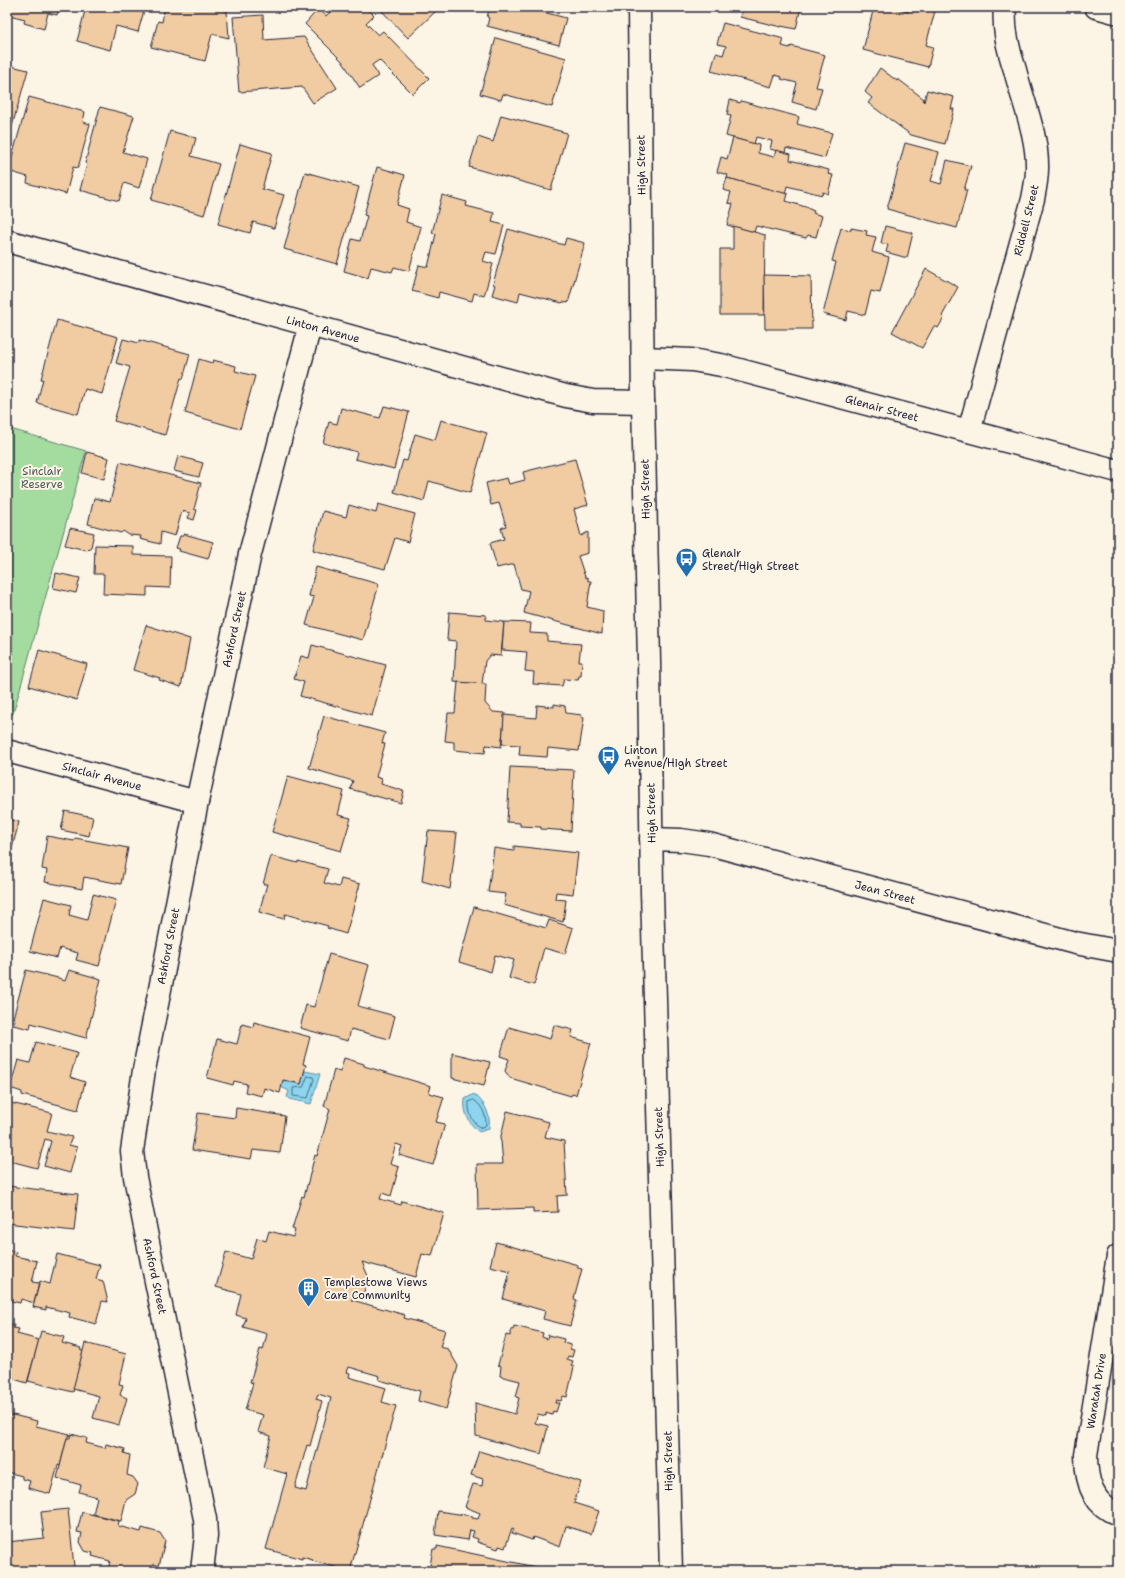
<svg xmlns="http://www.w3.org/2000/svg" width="1125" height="1578" font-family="'Shantell Sans',sans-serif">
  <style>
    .green { fill: #a4dca0; stroke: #637f6e }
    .water { fill: #8dd5ee; stroke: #628da6 }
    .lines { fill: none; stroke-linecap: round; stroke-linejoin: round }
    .shore { stroke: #4d6a83; stroke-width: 1 }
    .building { fill: #f1cca2; stroke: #22223b; fill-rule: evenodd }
    .minor-casing { stroke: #22223b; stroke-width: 25 }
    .major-casing { stroke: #22223b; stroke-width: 25 }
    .minor { stroke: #fcf5e5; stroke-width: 22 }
    .major { stroke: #fcf5e5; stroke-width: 22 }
    .labels { text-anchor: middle; stroke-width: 4; stroke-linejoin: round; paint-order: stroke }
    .street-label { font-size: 11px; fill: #22223b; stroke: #fcf5e5 }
    .park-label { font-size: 11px; fill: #495a59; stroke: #fcf5e5 }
    .poi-label { font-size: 11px; fill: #22223b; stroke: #fcf5e5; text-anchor: start }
  </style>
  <rect width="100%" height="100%" fill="#fcf5e5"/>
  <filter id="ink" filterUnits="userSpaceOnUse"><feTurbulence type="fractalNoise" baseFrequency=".025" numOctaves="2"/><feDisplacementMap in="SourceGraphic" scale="8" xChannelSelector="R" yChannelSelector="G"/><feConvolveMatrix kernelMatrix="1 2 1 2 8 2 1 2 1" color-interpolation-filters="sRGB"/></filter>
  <g filter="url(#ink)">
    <path class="green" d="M7,428L86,451L13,714L7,713Z"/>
    <g class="water">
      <path d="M305,1071L320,1074L311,1104L289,1099L287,1097L289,1091L281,1087L283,1080L301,1084Z"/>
      <path d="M474,1094C485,1103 491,1114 489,1129L479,1132C469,1124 463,1112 465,1099Z"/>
    </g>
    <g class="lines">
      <g class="shore">
        <path d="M308,1076L313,1077L314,1079L308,1098L293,1096V1088L303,1087Z"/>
        <path d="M474,1100C482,1106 486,1114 486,1125L481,1128C472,1123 468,1111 469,1102Z"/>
      </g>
    </g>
    <g class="building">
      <path d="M11,7H59L57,15L48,13L44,29L24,23L25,19L9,15Z"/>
      <path d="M86,7H145L138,32L116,26L110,50L77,41Z"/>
      <path d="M165,7H212L227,11L229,38L212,34L205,61L151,47L158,21L162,22Z"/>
      <path d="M328,7H366L374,15L366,23L378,35L383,31L429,78L413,94L379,60L372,65L378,76L360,88L342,61L305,24L319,8L326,16L331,11Z"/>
      <path d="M378,7H438L439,8L408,38Z"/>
      <path d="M490,7H544L543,12L566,18L559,45L487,26L489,18L487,17Z"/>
      <path d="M743,7H801L796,29L781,26V27L740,17Z"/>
      <path d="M874,7H890L908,12L909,7H936L926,45L933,47L928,67L863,50Z"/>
      <path d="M263,15L264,40L304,37L337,88L313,103L302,87L239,92L233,17Z"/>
      <path d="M723,23L784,39L782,46L790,48L791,46L825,55L816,87L822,88L816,109L792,102L797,83L781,79L782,77L775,75L771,87L711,71L716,53L723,55L726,46L717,44Z"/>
      <path d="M496,38L566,58L552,107L503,94L501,100L480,94Z"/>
      <path d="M7,65L28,70L7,144Z"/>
      <path d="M880,68L897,81L898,79L924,99L923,101L924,102L927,90L954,97L951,109H954L945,144L911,135L868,103L872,98L865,92Z"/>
      <path d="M29,97L85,112L83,122L90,124L78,168L73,167L66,194L27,183L28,177L8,171Z"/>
      <path d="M730,100L740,103L741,101L799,117L797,124L832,133L825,158L786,148L785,153L770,149L772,141L756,137L754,144L726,136L731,116L727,115Z"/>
      <path d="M100,107L134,116L123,152L147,159L139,188L124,183L119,201L80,190L87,164L85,163Z"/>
      <path d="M501,115L567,133L551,190L469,167L478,137L493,142Z"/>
      <path d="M170,131L196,138L191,156L219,164L204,215L151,200Z"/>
      <path d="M733,138L759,145L758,153L774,157L776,150L791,154L790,160L829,170L828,174L833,175L828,194L823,192L822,195L787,186L785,194L727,178L728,175L717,172L721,157L727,159Z"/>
      <path d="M905,143L939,152L931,181L941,184L947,160L971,166L964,190H967L957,228L887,209Z"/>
      <path d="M240,144L272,153L262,189L284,195L274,228L253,222L250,233L218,224Z"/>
      <path d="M377,167L405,175L397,205L409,209L406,222L421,227L409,271L394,267L392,272L371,267L368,278L344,271L352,239L360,241L367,216L364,215Z"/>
      <path d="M305,172L359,187L337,264L284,249Z"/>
      <path d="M727,178L788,194L786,201L809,208V209L814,211L813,213L822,216L816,237L808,235L806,238L756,226L754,232L727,225L733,204L728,203L731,192L723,190Z"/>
      <path d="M442,195L467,202L466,206L494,213L492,222L504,225L496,254L486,252L483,261L493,264L484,296L474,293L472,301L439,292L438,298L412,291L419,265L428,267L436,234L432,233Z"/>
      <path d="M733,226L765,235L764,315H720V249H733Z"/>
      <path d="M885,226L913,233L907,258L886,252L888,245L881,243Z"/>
      <path d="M841,228L851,230V228L867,231L866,235L876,237L872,252L889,257L880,293L871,291L865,315L848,311L846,320L823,314L836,262L832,261Z"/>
      <path d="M508,229L564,245L566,238L585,243L568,303L563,302L562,303L520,292L518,302L492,295L495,285L493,284Z"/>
      <path d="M926,269L958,287L942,316L944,318L938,328L934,326L922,348L892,332Z"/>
      <path d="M764,275L811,276L812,329H765Z"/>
      <path d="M57,320L118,337L102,394L85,389L78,414L37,403L43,379H41Z"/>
      <path d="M123,339L139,343V340L190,354L183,379L181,378L165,435L114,421L130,367L116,363Z"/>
      <path d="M199,359L212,363L213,360L236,366L235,371L255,376L240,429L185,413Z"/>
      <path d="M384,406L409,412L394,469L355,459L357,452L323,443L329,422L337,424L341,408L380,418Z"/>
      <path d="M441,420L487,433L470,493L429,481L424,501L394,492L403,460L407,461L415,434L435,440Z"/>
      <path d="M87,452L109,458L104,479L82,473Z"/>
      <path d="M178,456L203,463L199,477L174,471Z"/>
      <path d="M575,459L588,505L574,509L581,536L588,532V553L578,556L585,577L588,578V581H591L587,607L603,611L602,634L524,613L529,591L521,589L514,564L497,568L490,543L504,539L501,528L506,526L499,503L491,505L486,483L507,478L509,484L525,480L523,472Z"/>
      <path d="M120,462L201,483L194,509L197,510L194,520L188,518L190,513L182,511L175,536L161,532L160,544L140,539L141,536L129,535L123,531L121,533L88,524L94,498L110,502Z"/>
      <path d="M378,504L415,514L408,542L395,538L385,569L313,550L323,511L346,517L349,505L376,513Z"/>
      <path d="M70,528L94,533L91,547L86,550L65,545Z"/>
      <path d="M184,534L213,542L208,559L179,551L180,549L176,548L180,536H183Z"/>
      <path d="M95,545L133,546V555L171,556L170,588L147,587V596L103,594L104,574H94Z"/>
      <path d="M316,567L379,584L363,640L306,625L314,597L309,596Z"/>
      <path d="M56,573L80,578L76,593L53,588Z"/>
      <path d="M449,612L486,615V620L504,622L501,656L490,655L485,661L482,684L454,682L456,641L447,640Z"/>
      <path d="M504,622L531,623L530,633L547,634V641L581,644L579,661H582L581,676H579L578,680L564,679L562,686L533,684L534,672L525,671L527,652L502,650Z"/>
      <path d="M146,625L190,639L181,687L159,680L160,678L133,670Z"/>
      <path d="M312,645L386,665L372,716L300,696L304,682L294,679L301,656L309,658Z"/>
      <path d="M39,650L87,664L77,700L29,686Z"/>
      <path d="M458,682L486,684L485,703L493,712L505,713L501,747L486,745L485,753L454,750V742L445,741L448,713H455Z"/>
      <path d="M554,704L565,706L566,713L582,715L581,717L584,718L579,751L548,748L547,757L519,755L520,745L502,744L504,715L536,718L537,705L554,707Z"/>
      <path d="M324,716L385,733L382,743L385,744L376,777L382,779L381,784L404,791L401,803L350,789L353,781L309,768Z"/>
      <path d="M510,767L574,770L571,831L541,829V827L520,826V823L507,822Z"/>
      <path d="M288,776L344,791L338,815L351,818L341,851L272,832Z"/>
      <path d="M65,811L93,817L89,836L61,830Z"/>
      <path d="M7,819L19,822L7,867Z"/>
      <path d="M428,831L457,833L450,889L422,881Z"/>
      <path d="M47,836L74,841L75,838L128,848L121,884L84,877L82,889L45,882L47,870L42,869Z"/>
      <path d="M514,846L578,853L573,894L556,892L555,899L566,900L563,922L504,905L506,894L488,892L494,848L514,851Z"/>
      <path d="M271,856L298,863V861L328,869L324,883L339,887L341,879L360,884L346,934L327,928L328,926L285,914L284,919L259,912L267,884H263Z"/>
      <path d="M93,894L116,900L99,966L76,960L78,953L60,948L57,958L30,951L44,898L71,905L69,915L87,920Z"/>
      <path d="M474,907L546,928L549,920L573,928L565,954L544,948L534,985L509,978L514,960L495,955L491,972L459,962Z"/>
      <path d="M329,954L369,965L358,1006L395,1016L389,1039L351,1029L348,1041L300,1028L306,1005L314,1007Z"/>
      <path d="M26,970L62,979V980L65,981L69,970L101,979L86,1038L31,1023L30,1029L13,1025L15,1019L13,1018Z"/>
      <path d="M254,1022L310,1037L303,1064L306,1065L301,1084L283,1080L280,1093L264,1088L262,1096L245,1092L247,1084L234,1081L233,1085L207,1078L217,1039L237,1044L242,1024L253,1027Z"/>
      <path d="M554,1025L573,1030L571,1037L591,1043L576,1095L572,1094L571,1096L510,1078L505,1071L509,1059L500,1056L509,1027L550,1039Z"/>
      <path d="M36,1042L77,1053L70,1077L85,1082L78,1110L22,1095V1092L10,1088L18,1060L30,1063Z"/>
      <path d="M452,1053L490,1062L484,1086L452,1078Z"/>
      <path d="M344,1058L364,1064V1066L431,1086L429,1093L444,1097L436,1122L445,1124L433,1165L399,1155L402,1146L396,1144L390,1164L399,1167L391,1196L382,1193L380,1199L401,1205L402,1201L444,1213L432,1256L422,1254L416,1277L362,1262L368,1276L364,1292L352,1298V1300L405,1315L404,1318L445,1330L440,1347L448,1349L458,1366L446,1409L418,1401L420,1391L379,1380L380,1376L349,1367L347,1372L350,1373L349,1377L386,1388L382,1402L396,1406L350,1571L312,1561L313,1560L302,1557V1559L266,1549L287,1474L263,1467L271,1436L258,1432L263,1415L245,1410L253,1383L250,1382L260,1349L263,1350L267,1334L243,1327L246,1318L236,1315L241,1294L216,1287L226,1252L251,1259L257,1238L266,1241L269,1231L293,1237L295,1230L292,1229L302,1196L304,1197L315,1155L317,1156L330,1109L324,1106L334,1070L340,1072ZM318,1394L331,1398L306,1491L295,1488L307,1445L310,1446L322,1401L316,1399Z"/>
      <path d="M7,1102L52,1113L47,1131L72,1137L69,1145L77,1147L70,1173L44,1166L51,1141L45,1139L37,1168L10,1161L9,1164L7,1163Z"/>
      <path d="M236,1108L285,1116L280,1153L253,1150L251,1159L192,1150L198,1113L235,1118Z"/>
      <path d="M507,1111L549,1122L545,1137L564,1141L567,1195L557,1196L558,1212L533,1213V1208L478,1210L477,1164H503L501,1141L500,1140Z"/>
      <path d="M7,1186L78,1194L74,1231L7,1223Z"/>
      <path d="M496,1242L578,1265V1268L582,1269L574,1299L577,1300L570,1326L543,1319L545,1311L503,1299L510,1271L490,1266Z"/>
      <path d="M7,1250L16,1252L15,1256L37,1261L32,1282L39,1283L34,1303L21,1299L20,1303L7,1300Z"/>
      <path d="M57,1254L100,1265L96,1279L103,1281L108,1302L102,1301L96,1324L69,1317L70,1313L46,1307V1310L33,1307L40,1281L50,1284Z"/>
      <path d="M7,1323L14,1325L13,1328L19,1329L17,1334L39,1340L27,1383L7,1377Z"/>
      <path d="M514,1326L543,1333L542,1337L547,1339L548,1335L564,1339L563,1343L571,1345L570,1349L574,1350L572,1357L568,1356L567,1359L573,1361L571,1366L574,1367L567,1397L563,1396L561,1401L556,1400L555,1403H559L556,1412L553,1411L552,1415L546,1413V1416L538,1414L535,1423L548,1426L541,1454L476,1436L475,1403L515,1414L519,1398L516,1397L520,1381L500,1376L501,1366L498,1365L506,1335L510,1336L511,1329L513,1330Z"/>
      <path d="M41,1331L64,1337L62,1343L81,1348L80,1350L83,1351L73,1392L28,1381Z"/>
      <path d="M85,1343L126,1354L119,1384L123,1385L120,1395L127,1398L119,1425L93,1418L99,1396L73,1389Z"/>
      <path d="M13,1415L37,1421L36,1426L70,1434L67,1438L60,1466L58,1465L50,1494L28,1488L30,1481L22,1479V1476L7,1472V1417Z"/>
      <path d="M71,1434L87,1438L86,1443L105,1448L106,1444L125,1449L124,1453L130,1455L127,1475L133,1477L138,1484L135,1494L126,1500L121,1521L93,1514L97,1497L79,1492L81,1485L57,1478L67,1438H70Z"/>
      <path d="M479,1451L581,1482L574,1503L599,1511L591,1534L566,1526L560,1547L533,1537L532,1540L512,1533L514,1529L512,1528L505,1548L499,1546L498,1549L477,1542L478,1539L472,1537L474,1531L470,1530L468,1540L435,1535L438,1511L472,1516V1518L478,1519L480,1513L465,1507L473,1484L482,1486L483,1479L471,1475Z"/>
      <path d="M68,1509L74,1566H73V1571H7V1542L44,1538L41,1512Z"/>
      <path d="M82,1512L119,1521L118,1526L141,1532L142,1528L160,1533L165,1541L159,1566L154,1564L152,1571H108L110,1561L92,1556L93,1553L85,1551L80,1542L82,1533L77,1532Z"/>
      <path d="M437,1546L554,1571H429L433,1549H437Z"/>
    </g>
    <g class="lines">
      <defs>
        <g id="minor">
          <path d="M1096,7L1118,13"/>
          <path d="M7,241L566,396L593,401L643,402"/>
          <path d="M643,358L692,360L721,365L1118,471"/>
          <path d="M969,431L1033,199C1035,189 1037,179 1037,169C1038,136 1023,102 1015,70C1008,49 1003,29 1005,7"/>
          <path d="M7,751L197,802"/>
          <path d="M651,839L681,840L709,844L1075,943L1118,951"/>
          <path d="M1118,1256L1086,1455C1086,1480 1092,1505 1118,1514"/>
          <path d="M202,1571L206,1536L205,1519L152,1262L135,1177L132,1151L144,1070L197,802L250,554L310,326"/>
        </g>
        <path id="major" d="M639,7L643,402L649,661L652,892L671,1571"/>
      </defs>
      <use href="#minor" class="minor-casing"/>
      <use href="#major" class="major-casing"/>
      <use href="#minor" class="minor"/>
      <use href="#major" class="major"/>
    </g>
  </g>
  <defs>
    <symbol id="bus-pin" viewBox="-11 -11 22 30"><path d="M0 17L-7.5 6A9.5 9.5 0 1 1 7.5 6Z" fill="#1f6fb2" stroke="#fcf5e5"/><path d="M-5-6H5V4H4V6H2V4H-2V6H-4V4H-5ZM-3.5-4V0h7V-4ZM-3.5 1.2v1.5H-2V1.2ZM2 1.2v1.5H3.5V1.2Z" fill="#fff"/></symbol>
    <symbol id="building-pin" viewBox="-11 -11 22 30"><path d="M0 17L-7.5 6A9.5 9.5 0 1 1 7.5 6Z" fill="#1f6fb2" stroke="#fcf5e5"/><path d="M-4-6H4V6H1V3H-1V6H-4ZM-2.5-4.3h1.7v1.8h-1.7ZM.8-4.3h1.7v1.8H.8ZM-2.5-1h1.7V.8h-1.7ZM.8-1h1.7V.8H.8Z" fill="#fff"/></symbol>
  </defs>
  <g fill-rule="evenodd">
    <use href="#bus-pin" x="674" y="546" width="25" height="34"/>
    <use href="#bus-pin" x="596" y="744" width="25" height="34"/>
    <use href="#building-pin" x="296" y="1276" width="25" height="34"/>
  </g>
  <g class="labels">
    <g class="street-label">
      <text transform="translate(641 165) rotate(-91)" y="4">High Street</text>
      <text transform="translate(1026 220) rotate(-76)" y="4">Riddell Street</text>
      <text transform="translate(323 329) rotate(15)" y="4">Linton Avenue</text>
      <text transform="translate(882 408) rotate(15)" y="4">Glenair Street</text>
      <text transform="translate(645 489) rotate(-91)" y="4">High Street</text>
      <text transform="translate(234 629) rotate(-78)" y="4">Ashford Street</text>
      <text transform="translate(102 776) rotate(15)" y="4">Sinclair Avenue</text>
      <text transform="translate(651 813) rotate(-91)" y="4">High Street</text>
      <text transform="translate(885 892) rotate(15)" y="4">Jean Street</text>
      <text transform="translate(168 946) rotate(-79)" y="4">Ashford Street</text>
      <text transform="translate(659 1137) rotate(-92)" y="4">High Street</text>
      <text transform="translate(155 1276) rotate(78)" y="4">Ashford Street</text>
      <text transform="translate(1096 1391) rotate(-81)" y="4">Waratah Drive</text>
      <text transform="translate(668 1461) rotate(-91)" y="4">High Street</text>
    </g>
    <g class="park-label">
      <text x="42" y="475">Sinclair<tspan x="42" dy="13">Reserve</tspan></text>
    </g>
    <g class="poi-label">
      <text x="702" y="557">Glenair<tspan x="702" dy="13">Street/High Street</tspan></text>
      <text x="624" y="754">Linton<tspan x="624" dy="13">Avenue/High Street</tspan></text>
      <text x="324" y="1286">Templestowe Views<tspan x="324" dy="13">Care Community</tspan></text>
    </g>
  </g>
  <rect width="1125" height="1578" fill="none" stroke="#fcf5e5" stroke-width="24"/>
  <rect x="12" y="12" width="1101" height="1554" fill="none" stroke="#22223b" stroke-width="1.5" filter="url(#ink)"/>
</svg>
